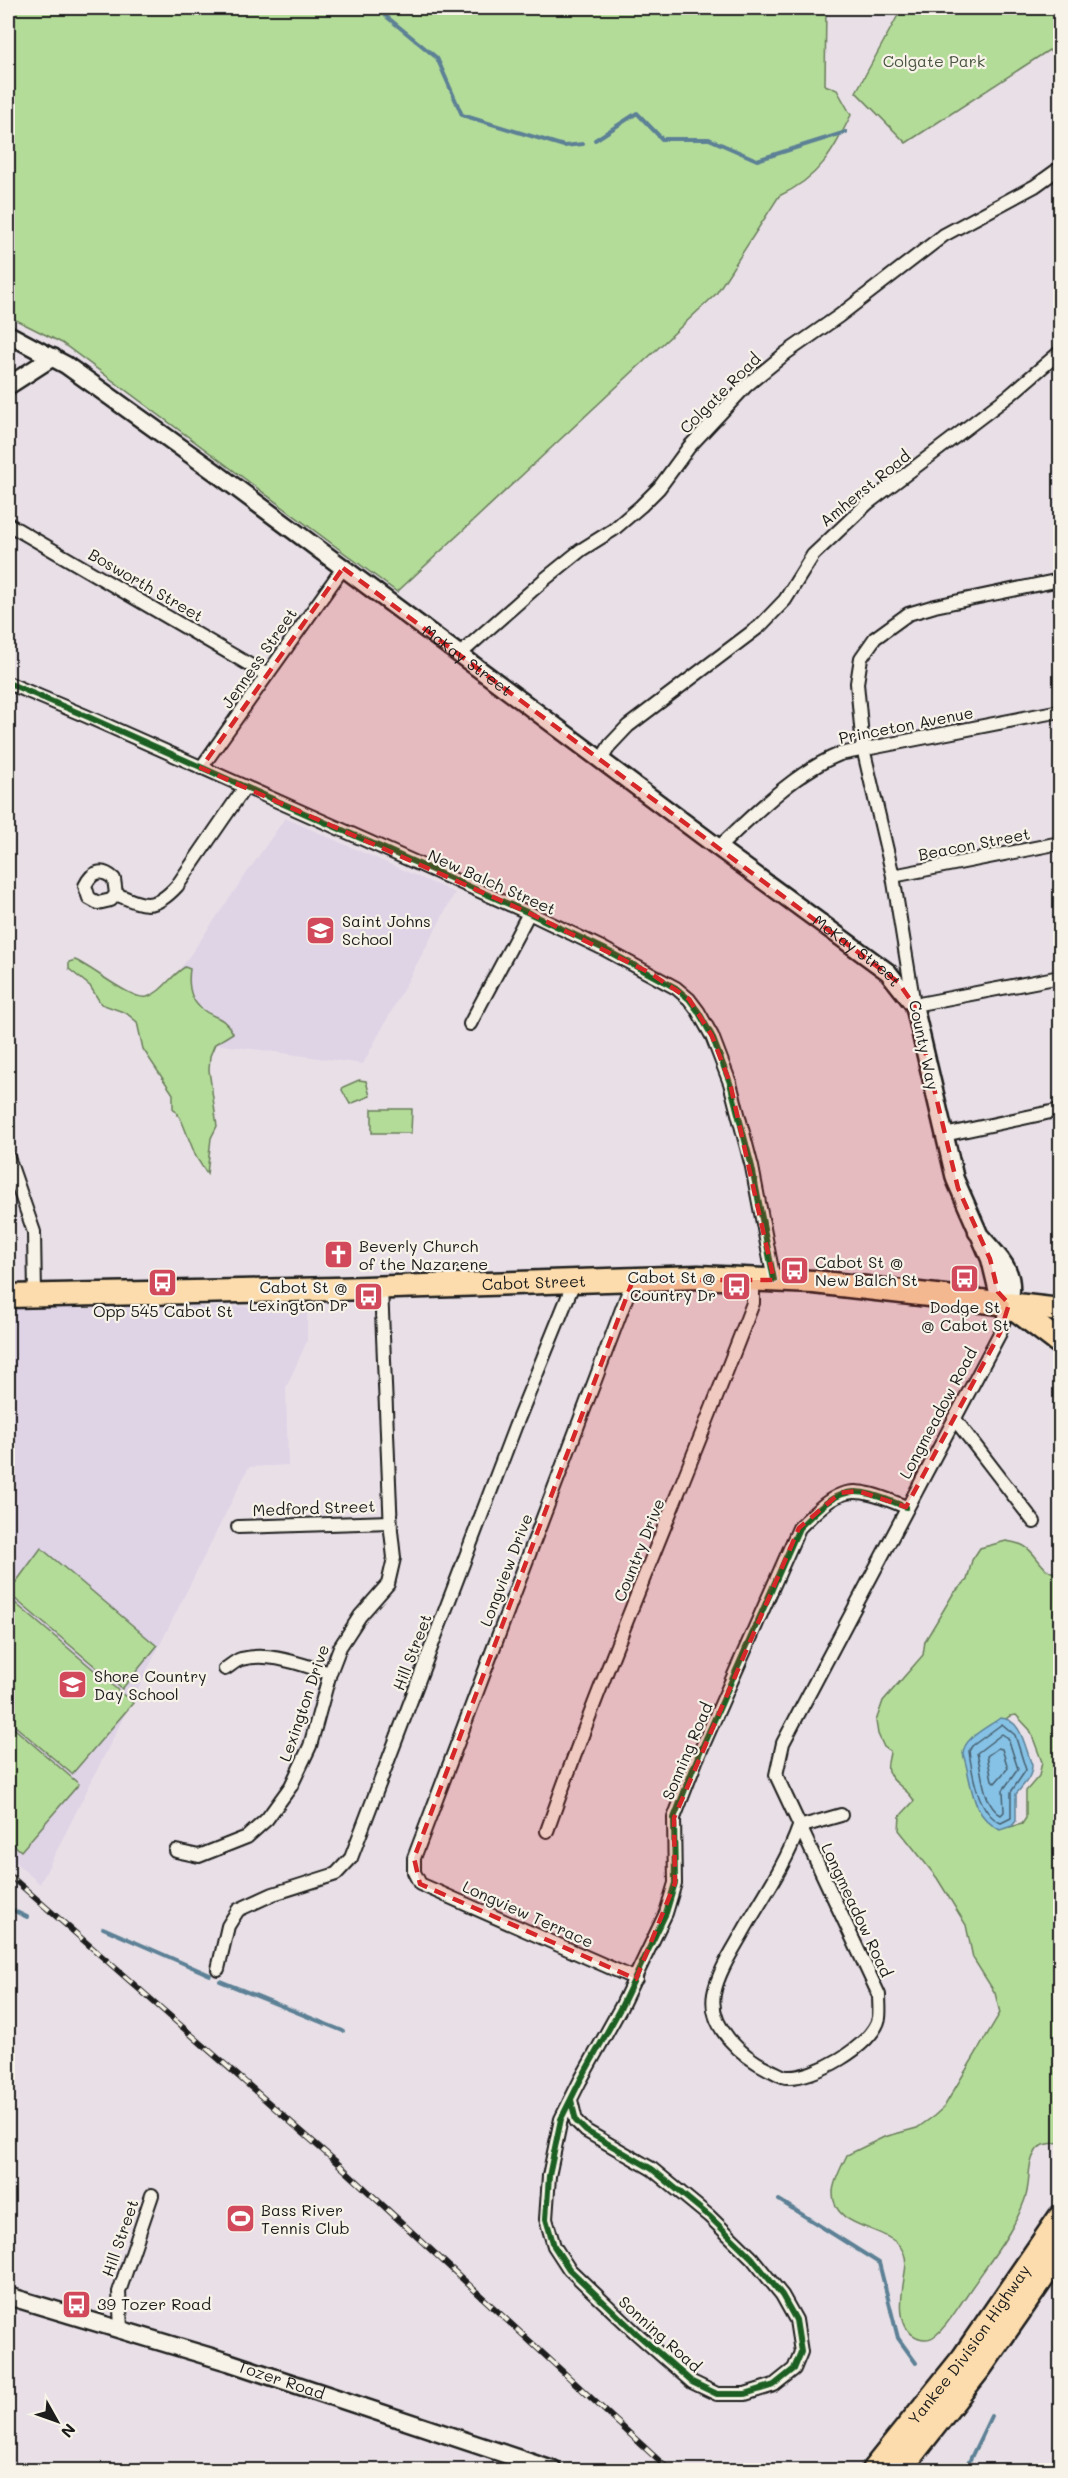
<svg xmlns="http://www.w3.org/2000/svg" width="1068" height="2478" font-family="Mali,sans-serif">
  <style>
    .built { fill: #dfd3e6 }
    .green { fill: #b4dc99; stroke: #687c5a; stroke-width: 1.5; fill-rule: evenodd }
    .water { fill: #86c2e6; stroke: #5c8095; stroke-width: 1.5 }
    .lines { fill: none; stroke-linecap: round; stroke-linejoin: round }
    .shore { stroke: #465e6d; stroke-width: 1.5 }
    .stream { stroke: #5c8095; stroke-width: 4 }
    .street-casing { stroke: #1c1c1c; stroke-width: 16 }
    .secondary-casing { stroke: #1c1c1c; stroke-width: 21 }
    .highway-casing { stroke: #1c1c1c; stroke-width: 27 }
    .street { stroke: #f7f3e8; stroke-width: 12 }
    .secondary { stroke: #f7f3e8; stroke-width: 16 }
    .highway { stroke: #fcdcac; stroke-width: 22 }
    .rail-casing { stroke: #1c1c1c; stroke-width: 6 }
    .rail { stroke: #f7f3e8; stroke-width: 4; stroke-dasharray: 11; stroke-linecap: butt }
    .cycleway-casing { stroke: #f7f3e8; stroke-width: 10 }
    .cycleway { stroke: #1b5e20; stroke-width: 6 }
    .marked { fill: #d62828; fill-opacity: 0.2; stroke: #d62828; stroke-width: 4.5; stroke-dasharray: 12 8; stroke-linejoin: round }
    .labels { text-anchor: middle; stroke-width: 4.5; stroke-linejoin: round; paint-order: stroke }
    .park-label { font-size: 16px; fill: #4a5642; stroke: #f7f3e8 }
    .street-label { font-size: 16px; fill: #1c1c1c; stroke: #f7f3e8 }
    .poi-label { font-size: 16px; fill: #1c1c1c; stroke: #f7f3e8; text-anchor: start }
  </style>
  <rect width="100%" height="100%" fill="#e9e0e7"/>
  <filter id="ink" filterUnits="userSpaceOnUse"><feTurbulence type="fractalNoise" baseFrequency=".0167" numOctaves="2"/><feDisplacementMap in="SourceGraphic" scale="12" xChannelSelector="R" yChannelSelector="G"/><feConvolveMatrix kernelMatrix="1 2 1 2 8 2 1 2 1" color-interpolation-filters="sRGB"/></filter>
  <g filter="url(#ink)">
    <g class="built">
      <path d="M285,818L455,893L363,1064L215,1044L232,1033L213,1014L201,1009L189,989L185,967L179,971Z"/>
      <path d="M307,1306V1341L286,1388L288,1465L249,1467L40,1884L8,1856V1322L13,1309Z"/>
    </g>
    <g class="green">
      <path d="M8,8H826L825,85L837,90L851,115C832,153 820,177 779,196L716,294L397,592L62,343L8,316Z"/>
      <path d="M902,8H1060V62L1049,50L906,143L856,92Z"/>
      <path d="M75,960C92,967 132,1001 147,997C163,992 171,975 185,967L190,969C188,983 189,999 202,1009C215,1020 221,1013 233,1033L215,1044L210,1056L209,1070L217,1126L211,1138L207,1174L196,1157L181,1119L173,1108V1094L143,1049L137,1022L126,1013L101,1004L90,986L69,969V962Z"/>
      <path d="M359,1080L366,1081L370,1096L350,1104L342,1090L343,1087Z"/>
      <path d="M372,1109H412L411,1133H372Z"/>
      <path d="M1006,1541C1012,1542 1019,1543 1024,1546C1038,1553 1043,1577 1060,1572V2142C1052,2144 1040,2143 1036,2151C1026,2166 1031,2183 1025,2199C1012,2236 987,2264 966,2296C956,2310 949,2324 936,2335C931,2339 925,2340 919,2338C894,2330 902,2291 905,2272C915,2220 833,2239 833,2193C833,2181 842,2166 847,2155L884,2137L917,2128L934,2116L944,2107L1000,2013L995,1993L973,1958L966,1925L937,1878L899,1830L900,1816L914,1801C909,1789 892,1784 888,1771C886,1764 890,1758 890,1751L884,1747L878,1734L876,1721L883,1701L923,1655L925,1641L953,1594L967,1580L972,1560L980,1548ZM1016,1715L1030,1730L1042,1762L1039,1776L1026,1791V1818L1022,1824L1010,1827L998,1821L977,1740L1010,1716Z"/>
      <path d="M41,1548L157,1646L122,1689L8,1593Z"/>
      <path d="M8,1597L133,1703L72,1774L8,1720Z"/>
      <path d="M8,1723L79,1784L21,1851L8,1840Z"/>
    </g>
    <path class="water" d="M1000,1718C1022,1718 1025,1749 1032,1765C1032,1778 1024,1784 1016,1794V1821L1012,1826L1000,1830C969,1814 973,1784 963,1754C963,1738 988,1727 1000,1718Z"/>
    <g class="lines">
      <g class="shore">
        <path d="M1002,1724L1015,1735L1026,1770L1011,1792V1818L1001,1823C978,1813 972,1774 969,1751L972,1746Z"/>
        <path d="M1002,1734L1008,1738L1018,1769L1003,1790L1004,1812L1001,1815C983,1806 982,1771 977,1753Z"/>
        <path d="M998,1748L1002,1749L1008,1768L995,1783L992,1780L987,1756Z"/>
      </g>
      <g class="stream">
        <path d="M376,8L437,58L462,115L564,146L583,144"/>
        <path d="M595,140L637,113L662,139H709L757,160L846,132"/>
        <path d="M8,1908L27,1917"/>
        <path d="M103,1928L210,1975"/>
        <path d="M220,1981L343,2031"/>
        <path d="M779,2200L879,2263L898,2338L916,2363"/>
        <path d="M965,2470L991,2416"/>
      </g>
      <defs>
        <g id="street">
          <path d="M8,524L267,675"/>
          <path d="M1060,580L935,606L908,614L875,638L861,658L857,683L863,748L893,876L914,1005L1060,977"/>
          <path d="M459,655L545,579L581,550L613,530L641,506L659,488L689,447L747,385L786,353L839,316L944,235L1035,186L1060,168"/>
          <path d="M8,683L86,716L529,913L604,949L676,988L689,999L698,1011L712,1036L730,1083L752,1167L774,1280"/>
          <path d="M601,760L610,745L628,726L760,626L785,600L813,555L868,503L1010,395L1060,352"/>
          <path d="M201,768L343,568"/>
          <path d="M718,848C753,815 795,772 840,754L1060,711"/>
          <path d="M893,876L1060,843"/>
          <path d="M116,894L111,900L98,903L89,898L85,886C92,871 102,868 114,879L116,894C144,906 154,911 177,886L245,787"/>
          <path d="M470,1024L529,913"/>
          <path d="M944,1135L1060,1110"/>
          <path d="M8,1157L34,1232L35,1295"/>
          <path d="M633,1280L414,1858V1872L420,1884L636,1979"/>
          <path d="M954,1418L1034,1522"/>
          <path d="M238,1527L390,1522"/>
          <path d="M225,1669C230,1666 235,1661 241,1659C270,1651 302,1665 330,1673"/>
          <path d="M799,1827C786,1864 763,1897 743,1932C733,1950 718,1972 714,1994C708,2028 743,2057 770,2070C775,2072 782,2077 787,2077C813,2079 873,2046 879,2018C880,2011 879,2002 879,1995L776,1775L783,1743L1000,1333L1009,1304"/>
          <path d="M799,1827L841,1815"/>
          <path d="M547,1831C610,1653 686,1479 753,1303V1279"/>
          <path d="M176,1851L199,1856L247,1837L267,1819L291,1786L310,1746L330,1673L340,1647L360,1616L388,1584L394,1558L391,1531L381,1287"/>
          <path d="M218,1969L228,1926L238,1910L273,1894L336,1874L351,1858L515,1427L574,1282"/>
          <path d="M571,2100L576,2121L586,2131L652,2169L709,2216L752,2258L782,2295L796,2320L801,2352L794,2369L774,2385L745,2394H717L692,2382L636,2333L569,2269L554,2246L546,2219L549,2176L561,2119L580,2081L621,2007L666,1913L675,1883L674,1818L696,1761L799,1528C841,1485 851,1484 906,1507"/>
          <path d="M121,2328L119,2292L152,2195"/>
        </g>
        <g id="secondary">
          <path id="s1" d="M8,334L66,365L215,472L716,846L888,972L914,1005L955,1179L990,1259L998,1292L1009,1304C1018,1269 998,1257 977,1232"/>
          <path d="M8,386L53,357"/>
          <path id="s2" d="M8,2296L228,2362L553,2470"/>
        </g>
        <g id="highway">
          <path id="s3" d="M8,1296L335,1289L698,1277L814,1282L1060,1310"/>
          <path d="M1010,1305L1060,1343"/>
          <path id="s4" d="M873,2470L963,2358L1060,2217"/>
          <path d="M900,2470L980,2368L1060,2253"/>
        </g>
      </defs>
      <use href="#street" class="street-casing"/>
      <use href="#secondary" class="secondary-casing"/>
      <use href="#highway" class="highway-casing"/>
      <use href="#street" class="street"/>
      <use href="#secondary" class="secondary"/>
      <use href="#highway" class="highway"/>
      <defs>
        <path id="rail" d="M8,1874L334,2160L669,2470"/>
      </defs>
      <use href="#rail" class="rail-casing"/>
      <use href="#rail" class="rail"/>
      <defs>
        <g id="cycleway">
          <path d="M8,683L86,716L529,913L604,949L676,988L689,999L698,1011L712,1036L730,1083L752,1167L774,1280"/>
          <path d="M571,2100L576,2121L586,2131L652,2169L709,2216L752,2258L782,2295L796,2320L801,2352L794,2369L774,2385L745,2394H717L692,2382L636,2333L569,2269L554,2246L546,2219L549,2176L561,2119L580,2081L621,2007L666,1913L675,1883L674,1818L696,1761L799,1528C841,1485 851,1484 906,1507"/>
        </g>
      </defs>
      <use href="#cycleway" class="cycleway-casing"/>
      <use href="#cycleway" class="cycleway"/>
    </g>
  </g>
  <path class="marked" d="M343,568L898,982L914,1005L958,1188L990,1259L998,1292L1009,1304L1000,1333L906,1507L858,1491L840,1493L799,1528L674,1818L675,1883L636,1979L420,1884L414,1858L633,1280H774L730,1083L712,1036L689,999L650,973L529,913L201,768Z"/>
  <defs>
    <symbol id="school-square" viewBox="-11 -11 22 22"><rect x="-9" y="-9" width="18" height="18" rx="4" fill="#d1495b" stroke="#f7f3e8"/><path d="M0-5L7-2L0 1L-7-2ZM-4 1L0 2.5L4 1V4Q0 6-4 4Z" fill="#fff"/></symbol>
    <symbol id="church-square" viewBox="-11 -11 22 22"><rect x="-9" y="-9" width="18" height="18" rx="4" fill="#d1495b" stroke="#f7f3e8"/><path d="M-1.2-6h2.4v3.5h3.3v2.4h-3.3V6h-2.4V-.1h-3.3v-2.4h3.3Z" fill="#fff"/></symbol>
    <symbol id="bus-square" viewBox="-11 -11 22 22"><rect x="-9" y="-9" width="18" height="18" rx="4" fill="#d1495b" stroke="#f7f3e8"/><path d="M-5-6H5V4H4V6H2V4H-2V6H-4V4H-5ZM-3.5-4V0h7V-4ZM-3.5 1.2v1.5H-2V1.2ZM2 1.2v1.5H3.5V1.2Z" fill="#fff"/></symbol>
    <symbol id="stadium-square" viewBox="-11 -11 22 22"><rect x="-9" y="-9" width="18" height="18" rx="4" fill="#d1495b" stroke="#f7f3e8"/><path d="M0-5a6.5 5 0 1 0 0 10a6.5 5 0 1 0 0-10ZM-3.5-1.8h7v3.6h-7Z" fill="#fff"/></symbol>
  </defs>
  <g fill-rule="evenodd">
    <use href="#school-square" x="304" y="914" width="33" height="33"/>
    <use href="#church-square" x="322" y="1238" width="33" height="33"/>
    <use href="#bus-square" x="778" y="1254" width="33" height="33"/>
    <use href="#bus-square" x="948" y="1262" width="33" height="33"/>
    <use href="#bus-square" x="146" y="1266" width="33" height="33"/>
    <use href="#bus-square" x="720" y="1270" width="33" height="33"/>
    <use href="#bus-square" x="352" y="1280" width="33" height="33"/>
    <use href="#school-square" x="56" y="1668" width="33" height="33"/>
    <use href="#stadium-square" x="224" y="2202" width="33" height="33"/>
    <use href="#bus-square" x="60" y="2288" width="33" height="33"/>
  </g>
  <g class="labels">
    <g class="park-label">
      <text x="934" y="67">Colgate Park</text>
    </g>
    <g class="street-label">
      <text transform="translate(720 393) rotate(-45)" y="6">Colgate Road</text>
      <text transform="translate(865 488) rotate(-39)" y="6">Amherst Road</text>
      <text transform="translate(146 585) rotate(30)" y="6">Bosworth Street</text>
      <text transform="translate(259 658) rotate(-55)" y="6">Jenness Street</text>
      <text dy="6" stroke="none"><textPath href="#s1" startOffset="564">McKay Street</textPath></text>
      <text transform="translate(906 725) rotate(-11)" y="6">Princeton Avenue</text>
      <text transform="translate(974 844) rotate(-11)" y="6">Beacon Street</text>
      <text transform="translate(492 882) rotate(24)" y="6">New Balch Street</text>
      <text dy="6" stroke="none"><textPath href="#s1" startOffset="1050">McKay Street</textPath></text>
      <text transform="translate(924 1045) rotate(78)" y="6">County Way</text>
      <text dy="6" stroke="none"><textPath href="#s3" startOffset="526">Cabot Street</textPath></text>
      <text transform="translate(938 1413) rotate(-62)" y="6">Longmeadow Road</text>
      <text transform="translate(314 1508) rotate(-2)" y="6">Medford Street</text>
      <text transform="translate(639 1550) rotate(-68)" y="6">Country Drive</text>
      <text transform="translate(506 1570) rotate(-69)" y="6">Longview Drive</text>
      <text transform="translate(412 1652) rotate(-69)" y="6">Hill Street</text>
      <text transform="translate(304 1703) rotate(-71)" y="6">Lexington Drive</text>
      <text transform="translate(687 1751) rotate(-67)" y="6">Sonning Road</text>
      <text transform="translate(857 1910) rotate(65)" y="6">Longmeadow Road</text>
      <text transform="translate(528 1914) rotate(24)" y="6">Longview Terrace</text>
      <text transform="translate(120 2238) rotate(-71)" y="6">Hill Street</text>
      <text transform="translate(660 2334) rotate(42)" y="6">Sonning Road</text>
      <text dy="6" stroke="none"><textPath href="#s4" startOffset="158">Yankee Division Highway</textPath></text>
      <text dy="6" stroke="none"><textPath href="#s2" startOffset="286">Tozer Road</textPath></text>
    </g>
    <g class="poi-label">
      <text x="342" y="927">Saint Johns<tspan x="342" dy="18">School</tspan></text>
      <text x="359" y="1252">Beverly Church<tspan x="359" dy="18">of the Nazarene</tspan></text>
      <text x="815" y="1268">Cabot St @<tspan x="815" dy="18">New Balch St</tspan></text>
      <text x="716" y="1283" text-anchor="end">Cabot St @<tspan x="716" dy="18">Country Dr</tspan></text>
      <text x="348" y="1293" text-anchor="end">Cabot St @<tspan x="348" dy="18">Lexington Dr</tspan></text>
      <text x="965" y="1313" text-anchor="middle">Dodge St<tspan x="965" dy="18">@ Cabot St</tspan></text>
      <text x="163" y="1317" text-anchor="middle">Opp 545 Cabot St</text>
      <text x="94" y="1682">Shore Country<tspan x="94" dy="18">Day School</tspan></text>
      <text x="261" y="2216">Bass River<tspan x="261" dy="18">Tennis Club</tspan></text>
      <text x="97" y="2310">39 Tozer Road</text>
    </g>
  </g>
  <rect width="1068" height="2478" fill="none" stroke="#f7f3e8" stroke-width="30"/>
  <rect x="15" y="15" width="1038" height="2448" fill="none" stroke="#1c1c1c" stroke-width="2" filter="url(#ink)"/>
  <g transform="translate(57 2421) rotate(130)" stroke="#f7f3e8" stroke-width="4.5" paint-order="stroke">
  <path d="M0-4.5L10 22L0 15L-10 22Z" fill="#1c1c1c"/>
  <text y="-9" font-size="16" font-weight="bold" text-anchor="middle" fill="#1c1c1c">N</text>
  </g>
</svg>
